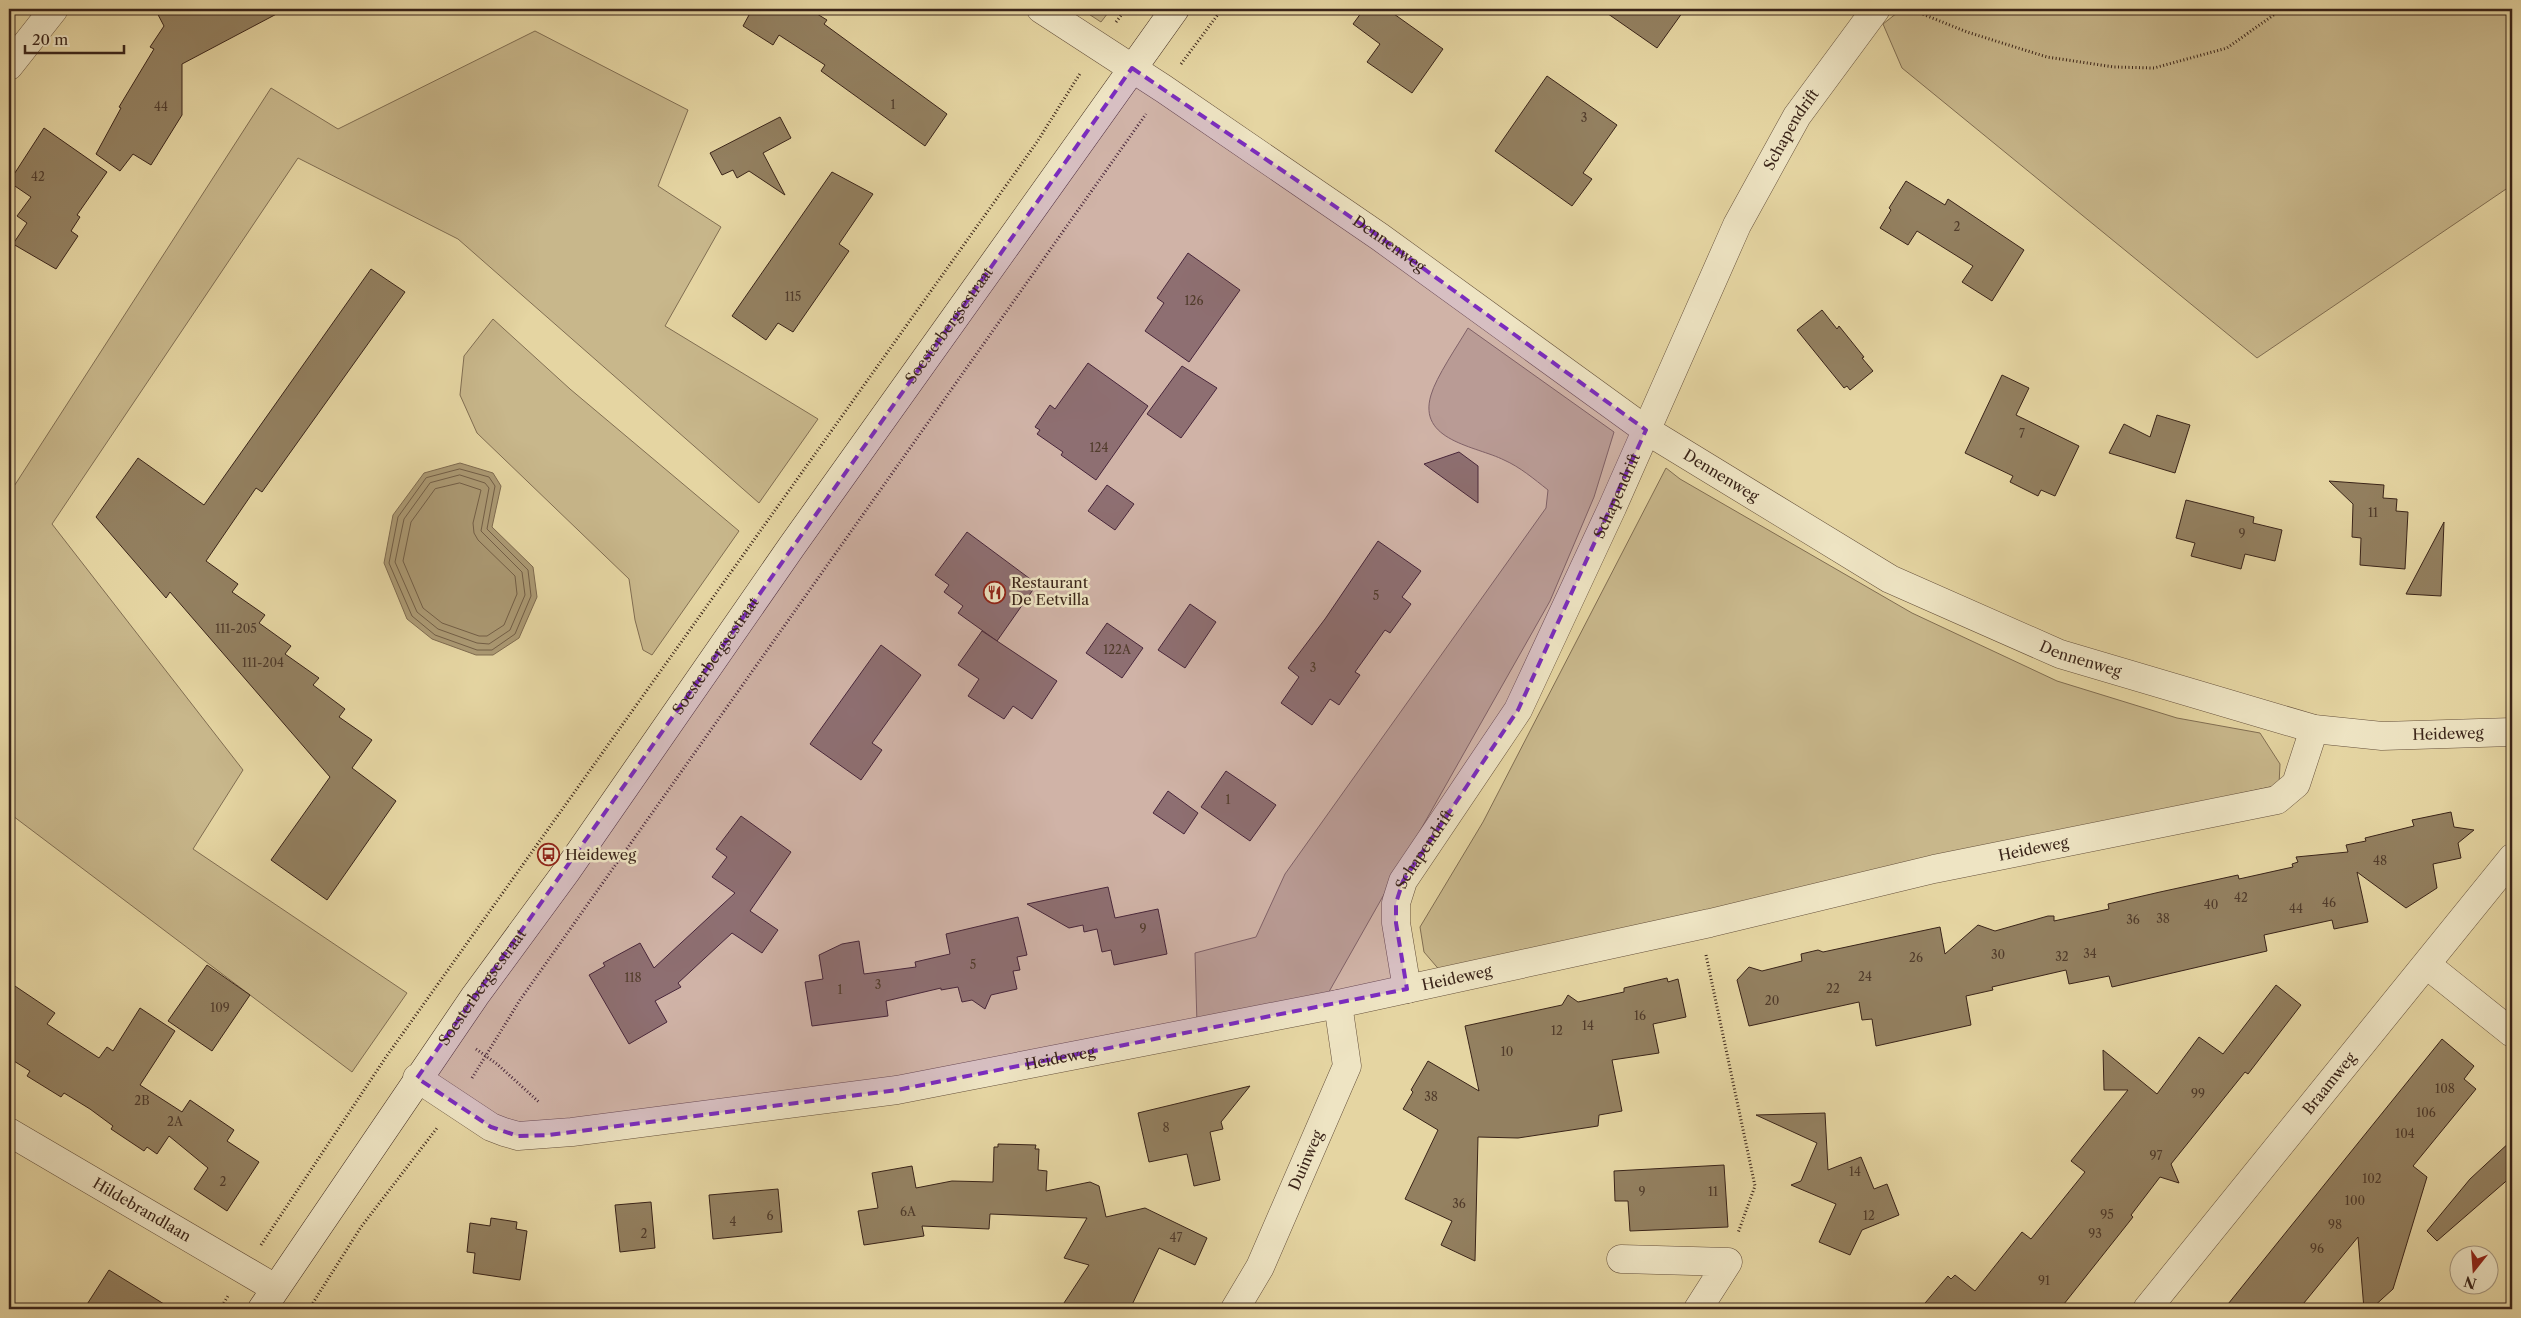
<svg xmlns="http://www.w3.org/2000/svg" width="2521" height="1318" font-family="'Libre Caslon Text',serif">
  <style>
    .green { fill: #c8b78b; stroke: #816e52 }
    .water { fill: #ab9973; stroke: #7e6a4f }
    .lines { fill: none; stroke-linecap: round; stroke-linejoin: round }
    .shore { stroke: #725e46; stroke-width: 1 }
    .building { fill: #938060; stroke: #3a2419 }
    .street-casing { stroke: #65503b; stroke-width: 29 }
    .secondary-casing { stroke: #3a2419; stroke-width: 29 }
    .path { stroke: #3a2419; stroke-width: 3; stroke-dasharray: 1 2.5; stroke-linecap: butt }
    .street { stroke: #eee4c3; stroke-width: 28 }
    .secondary { stroke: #eee4c3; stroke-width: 28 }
    .marked { fill: #7b2cbf; fill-opacity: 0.2; stroke: #7b2cbf; stroke-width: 4; stroke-dasharray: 10 6; stroke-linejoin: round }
    .labels { text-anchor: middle; stroke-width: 5; stroke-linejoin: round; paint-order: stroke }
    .number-label { font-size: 12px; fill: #503b2b }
    .street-label { font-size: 15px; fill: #3a2419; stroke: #eee4c3 }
    .poi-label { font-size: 15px; fill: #3a2419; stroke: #eee4c3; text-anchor: start }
  </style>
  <rect width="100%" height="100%" fill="#e5d5a2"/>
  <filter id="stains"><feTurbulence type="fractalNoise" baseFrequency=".004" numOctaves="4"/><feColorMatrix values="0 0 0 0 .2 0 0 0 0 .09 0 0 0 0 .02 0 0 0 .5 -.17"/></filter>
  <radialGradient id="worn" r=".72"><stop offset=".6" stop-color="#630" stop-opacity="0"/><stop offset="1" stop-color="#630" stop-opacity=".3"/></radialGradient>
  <g class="green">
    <path d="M1081,9H1111L1101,22Z"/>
    <path d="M1902,9H2512V185L2257,358L1902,68L1883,24Z"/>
    <path d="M535,31L688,110L658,186L721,227L665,326L818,419L759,503L458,239L298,158L52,524L243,770L193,849L407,993L352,1072L9,813V494L271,88L338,129Z"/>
    <path d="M493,319L570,389L739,531L652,655L643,650L635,620L629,579L477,433L460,395L464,356Z"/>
    <path d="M1468,328L1614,432L1594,497L1550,601L1326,997L1197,1024L1195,953L1256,937L1285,874L1546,508L1548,490C1534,479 1520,467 1504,460C1476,446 1417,441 1431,395C1436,377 1458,345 1468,328Z"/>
    <path d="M1666,468L1680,479L1912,613L2057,681L2177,718L2260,733L2280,764L2279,785L1496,959L1442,973L1424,952L1420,927L1483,822Z"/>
  </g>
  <path class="water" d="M460,463L493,473L501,486L492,527L533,567L537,597L519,638L493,655H476L432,639L407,619L384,563L393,515L424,473Z"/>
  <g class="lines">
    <g class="shore">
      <path d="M460,469L489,477L495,486L487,529L528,570L531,596L515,634L492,650H477L435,635L412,616L389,563L398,517L426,478Z"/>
      <path d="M460,475L485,483L489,488L481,531L522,572L525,595L510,630L489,644L477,643L438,629L417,612L395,562L404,519L430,483Z"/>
      <path d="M460,483L481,490L473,523L474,533L478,540L515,576L517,594L504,625L487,636H479L442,623L423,608L403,561L411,522L435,489Z"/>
    </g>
  </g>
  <g class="building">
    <path d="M155,9H286L182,64V115L151,165L133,154L120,171L96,154L121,108L119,107L154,49L150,47L164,26Z"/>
    <path d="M739,9H809L827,20L824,24L947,114L925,146L821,71L825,65L779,35L773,45L743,26L749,15Z"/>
    <path d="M1364,9H1387L1443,49L1412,93L1367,62L1380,44L1353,24Z"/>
    <path d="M1601,9H1685L1657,48Z"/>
    <path d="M1547,76L1617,125L1583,173L1592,179L1572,206L1495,151Z"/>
    <path d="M780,117L791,138L763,153L785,195L749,171L737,178L733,170L722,175L710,153Z"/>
    <path d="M44,128L107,172L77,215L80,217L71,231L78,236L56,269L13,244L27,223L17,216L31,197L9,182Z"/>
    <path d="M832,172L873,194L839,244L849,251L793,332L778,323L766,340L732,316Z"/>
    <path d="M1906,181L1945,205L1948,199L2024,250L1992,301L1962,282L1973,266L1917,231L1908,245L1880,228L1891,210L1889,208Z"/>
    <path d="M1188,253L1240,290L1189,362L1145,331L1164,303L1157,298Z"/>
    <path d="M371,269L405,292L262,492L256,488L206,561L238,584L232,592L265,615L259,623L291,646L285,654L319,678L313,685L345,709L339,717L372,740L352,768L396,801L327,900L271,860L330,777L170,592L166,598L96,517L138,458L204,505Z"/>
    <path d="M1822,310L1837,329L1839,326L1864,357L1862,358L1873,371L1850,390L1847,386L1844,388L1797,330Z"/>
    <path d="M1088,363L1148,406L1096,480L1061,455L1063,452L1037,434L1040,430L1035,427L1050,405L1055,409Z"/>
    <path d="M1182,366L1217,388L1181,438L1147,414Z"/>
    <path d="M2002,375L2029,388L2016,415L2079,446L2055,496L2041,490L2038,496L2010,482L2013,476L1965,453Z"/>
    <path d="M2157,415L2190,425L2175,473L2109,453L2124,424L2150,437Z"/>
    <path d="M1459,452L1478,466V503L1424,464Z"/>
    <path d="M2329,481L2384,485L2383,498L2397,499L2396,511L2408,512L2405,569L2360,565L2361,538L2352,537L2353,504Z"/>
    <path d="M1107,485L1134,504L1115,530L1088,511Z"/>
    <path d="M2186,500L2254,517L2253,523L2282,530L2275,561L2245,554L2241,569L2191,556L2195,543L2176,538Z"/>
    <path d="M2444,522L2441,596L2406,594Z"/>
    <path d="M967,532L1037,584L997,641L958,613L963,606L944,592L949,585L935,575Z"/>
    <path d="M1378,541L1421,571L1402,597L1411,604L1390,633L1385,630L1355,672L1360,675L1339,705L1330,699L1312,725L1281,703L1299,677L1288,668L1325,619Z"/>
    <path d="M1190,604L1216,622L1185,668L1158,650Z"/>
    <path d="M1107,623L1143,648L1122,678L1086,653Z"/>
    <path d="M982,631L1057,681L1032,719L1013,706L1004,719L968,696L979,679L958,665Z"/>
    <path d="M881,645L921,675L872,743L882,750L861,780L810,744Z"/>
    <path d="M1226,771L1276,805L1250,841L1201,807Z"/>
    <path d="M1168,791L1198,813L1184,834L1153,813Z"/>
    <path d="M2451,812L2454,827L2474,830L2458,843L2461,858L2433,864L2437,888L2406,908L2357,872L2368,922L2334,929L2332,920L2264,935L2267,951L2112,987L2109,976L2069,984L2066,970L1992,987L1993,990L1966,996L1971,1025L1876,1046L1872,1019L1862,1020L1859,1002L1749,1026L1737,980L1749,967L1762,971L1802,961L1801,954L1818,950L1823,952L1940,927L1945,954L1978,925L1995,931L2048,916H2054V921L2109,909L2108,904L2160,892L2238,875L2239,879L2293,867L2292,864L2298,862L2296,857L2348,852L2346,845L2366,841L2365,838L2414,826L2412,820Z"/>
    <path d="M741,816L791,852L750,911L778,930L762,953L732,933L678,983L681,987L655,1001L667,1022L629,1044L589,975L605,966L603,963L640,943L654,968L735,893L712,877L727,857L716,849Z"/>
    <path d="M1108,887L1115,918L1158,909L1167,954L1114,965L1111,950L1102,952L1097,929L1084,932L1083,925L1069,928L1027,904Z"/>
    <path d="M1018,917L1027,955L1017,957L1020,970L1013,971L1017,989L991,995L985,1009L972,1000L962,1002L958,987L941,990V988L886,1001L888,1016L812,1026L805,982L823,979L819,955L842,944L859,941L864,974L916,967L915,962L950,954L946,934Z"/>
    <path d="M207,965L250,995L212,1051L168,1021Z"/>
    <path d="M1667,978L1668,982L1678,979L1686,1017L1653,1024L1659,1053L1612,1060L1622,1111L1599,1115L1598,1126L1518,1138L1478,1137L1475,1261L1441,1245L1452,1221L1405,1199L1438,1130L1403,1109L1413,1092L1411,1090L1428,1061L1479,1091L1465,1026L1562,1005L1568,995L1578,1002L1624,992V988Z"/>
    <path d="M9,982L55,1013L47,1024L99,1058L107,1047L113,1051L140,1008L175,1031L140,1085L182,1112L190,1100L234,1130L227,1141L259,1162L227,1211L194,1189L208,1168L169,1136L157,1154L147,1147L144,1151L111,1129L113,1126L90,1109L64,1093L61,1097L27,1076L30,1071L9,1058Z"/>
    <path d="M2276,985L2301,1005L2248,1074L2245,1072L2171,1164L2179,1183L2160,1177L2131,1215L2133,1217L2060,1309H1920L1948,1276L1951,1279L1955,1275L1975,1291L2022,1232L2031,1239L2085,1172L2071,1161L2128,1090H2104L2103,1050L2157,1094L2199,1037L2223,1054Z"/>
    <path d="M2442,1039L2474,1066L2464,1079L2476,1089L2413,1166L2427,1177L2393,1289L2371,1309H2364L2358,1237L2299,1309H2224Z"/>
    <path d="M1250,1086L1221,1122L1223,1129L1210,1132L1220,1180L1194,1186L1187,1154L1149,1162L1138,1113Z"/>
    <path d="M1825,1113L1828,1170L1861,1157L1874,1189L1887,1184L1899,1215L1862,1230L1850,1255L1819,1242L1836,1204L1791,1185L1801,1181L1817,1143L1756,1115Z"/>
    <path d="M2512,1140V1176L2437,1241L2427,1231L2470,1179Z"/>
    <path d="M998,1144L1036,1145L1035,1149H1039L1038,1170L1047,1171L1046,1191L1090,1182L1099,1186L1106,1217L1145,1208L1207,1238L1195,1265L1159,1248L1130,1309H1060L1089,1265L1064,1258L1087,1218L990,1214L989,1229L922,1226L924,1236L864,1245L858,1211L878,1208L872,1173L912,1166L916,1188L952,1181L993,1182L994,1147H998Z"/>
    <path d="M1724,1165L1728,1227L1630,1231L1628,1201H1615L1614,1171Z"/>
    <path d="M778,1189L782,1232L713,1239L709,1195Z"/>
    <path d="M651,1202L655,1248L620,1252L615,1205Z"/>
    <path d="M491,1218L517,1222L516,1229L527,1231L520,1280L473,1273L475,1253L467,1252L470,1223L490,1226Z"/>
    <path d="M109,1270L172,1309H84Z"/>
  </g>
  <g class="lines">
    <defs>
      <g id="street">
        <path id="s1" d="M1041,9L1164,89L1380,237L1646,430L1890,579L2060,654L2314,729L2382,736L2512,732"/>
        <path d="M9,66L54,9"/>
        <path d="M2427,965L2512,1033"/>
        <path id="s2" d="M1407,989L1396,923V903L1403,881L1518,710L1612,508L1737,225L1797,116L1876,9"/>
        <path id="s3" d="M417,1078L491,1127L504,1132L518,1136L572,1132L897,1090L1338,1004L1710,923L1934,869L2277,800L2296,784L2314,729"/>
        <path id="s4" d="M9,1132L275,1288"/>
        <path d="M1621,1259L1728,1262L1698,1309"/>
        <path id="s5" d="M1235,1309L1260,1267L1347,1066L1338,1004"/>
        <path id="s6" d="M2147,1309L2512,858"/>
      </g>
      <g id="secondary">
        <path id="s7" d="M262,1309L475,996L566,872L792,546L1175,9"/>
      </g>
    </defs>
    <use href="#street" class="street-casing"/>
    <use href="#secondary" class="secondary-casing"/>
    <g class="path">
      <path d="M1910,9L1967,32L2047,57L2114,67L2154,68L2227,48L2282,9"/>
      <path d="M1116,22L1126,9"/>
      <path d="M1181,64L1222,9"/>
      <path d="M1706,955L1755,1186L1738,1233"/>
      <path d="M476,1049L497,1064L540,1103"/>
      <path d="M472,1078L520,1000L1146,114"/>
      <path d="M261,1245L386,1057L1037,142L1081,72"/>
      <path d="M220,1309L228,1296"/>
      <path d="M309,1309L361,1227L437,1128"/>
    </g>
    <use href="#street" class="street"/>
    <use href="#secondary" class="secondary"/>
  </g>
  <path class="marked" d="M1132,68L1380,237L1646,430L1518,710L1403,881L1396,903V923L1407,989L897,1090L549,1135L518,1136L491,1127L417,1078Z"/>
  <defs>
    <symbol id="restaurant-ring" viewBox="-11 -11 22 22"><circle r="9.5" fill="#eee4c3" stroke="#8f2418" stroke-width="1.5"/><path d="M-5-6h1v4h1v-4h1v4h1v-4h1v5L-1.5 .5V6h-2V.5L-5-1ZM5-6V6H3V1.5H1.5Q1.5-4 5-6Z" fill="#8f2418"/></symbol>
    <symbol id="bus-ring" viewBox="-11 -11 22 22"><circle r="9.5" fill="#eee4c3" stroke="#8f2418" stroke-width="1.5"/><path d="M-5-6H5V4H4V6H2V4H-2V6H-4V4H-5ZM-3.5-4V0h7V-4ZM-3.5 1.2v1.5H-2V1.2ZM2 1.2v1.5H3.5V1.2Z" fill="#8f2418"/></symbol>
  </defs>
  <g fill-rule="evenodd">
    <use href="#restaurant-ring" x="982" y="580" width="25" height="25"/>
    <use href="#bus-ring" x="536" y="842" width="25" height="25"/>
  </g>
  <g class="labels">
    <g class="number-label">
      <text x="893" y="109">1</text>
      <text x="161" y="111">44</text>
      <text x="1584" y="122">3</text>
      <text x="38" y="181">42</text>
      <text x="1957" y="231">2</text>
      <text x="793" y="301">115</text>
      <text x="1194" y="305">126</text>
      <text x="2022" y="438">7</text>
      <text x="1099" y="452">124</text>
      <text x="2373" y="517">11</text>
      <text x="2242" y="538">9</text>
      <text x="1376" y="600">5</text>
      <text x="236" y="633">111-205</text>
      <text x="1117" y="654">122A</text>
      <text x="263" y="667">111-204</text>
      <text x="1313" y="672">3</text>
      <text x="1228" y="804">1</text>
      <text x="2380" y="865">48</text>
      <text x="2241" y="902">42</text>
      <text x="2329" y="907">46</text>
      <text x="2211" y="909">40</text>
      <text x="2296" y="913">44</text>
      <text x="2163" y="923">38</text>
      <text x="2133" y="924">36</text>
      <text x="1143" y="933">9</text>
      <text x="2090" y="958">34</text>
      <text x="1998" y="959">30</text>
      <text x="2062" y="961">32</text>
      <text x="1916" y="962">26</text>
      <text x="973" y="969">5</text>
      <text x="1865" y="981">24</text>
      <text x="633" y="982">118</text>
      <text x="878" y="989">3</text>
      <text x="1833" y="993">22</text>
      <text x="840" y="994">1</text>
      <text x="1772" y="1005">20</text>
      <text x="220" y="1012">109</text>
      <text x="1640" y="1020">16</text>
      <text x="1588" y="1030">14</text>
      <text x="1557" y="1035">12</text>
      <text x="1507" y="1056">10</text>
      <text x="2445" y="1093">108</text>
      <text x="2198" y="1098">99</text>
      <text x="1431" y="1101">38</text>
      <text x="142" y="1105">2B</text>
      <text x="2426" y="1117">106</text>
      <text x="175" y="1126">2A</text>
      <text x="1166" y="1132">8</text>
      <text x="2405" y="1138">104</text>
      <text x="2156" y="1160">97</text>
      <text x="1855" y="1176">14</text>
      <text x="2372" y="1183">102</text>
      <text x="223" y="1186">2</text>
      <text x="1642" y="1196">9</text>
      <text x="1713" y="1196">11</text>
      <text x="2355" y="1205">100</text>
      <text x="1459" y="1208">36</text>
      <text x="908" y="1216">6A</text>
      <text x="2107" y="1219">95</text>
      <text x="770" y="1220">6</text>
      <text x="1869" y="1220">12</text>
      <text x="733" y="1226">4</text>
      <text x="2335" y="1229">98</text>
      <text x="644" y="1238">2</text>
      <text x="2095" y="1238">93</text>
      <text x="1176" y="1242">47</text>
      <text x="2317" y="1253">96</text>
      <text x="2044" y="1285">91</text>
    </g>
    <g class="street-label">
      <text dy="5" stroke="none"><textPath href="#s2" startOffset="958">Schapendrift</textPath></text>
      <text dy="5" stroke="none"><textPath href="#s1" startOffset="420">Dennenweg</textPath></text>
      <text dy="5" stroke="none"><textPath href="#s7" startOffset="1200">Soesterbergsestraat</textPath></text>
      <text dy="5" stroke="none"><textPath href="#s1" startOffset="825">Dennenweg</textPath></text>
      <text dy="5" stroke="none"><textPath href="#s2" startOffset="552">Schapendrift</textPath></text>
      <text dy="5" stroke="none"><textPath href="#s7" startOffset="795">Soesterbergsestraat</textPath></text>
      <text dy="5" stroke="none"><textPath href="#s1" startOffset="1230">Dennenweg</textPath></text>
      <text dy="5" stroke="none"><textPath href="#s1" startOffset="1608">Heideweg</textPath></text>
      <text dy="5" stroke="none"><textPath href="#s3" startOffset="1661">Heideweg</textPath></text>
      <text dy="5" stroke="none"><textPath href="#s2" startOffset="148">Schapendrift</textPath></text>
      <text dy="5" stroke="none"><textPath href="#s3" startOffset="1070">Heideweg</textPath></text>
      <text dy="5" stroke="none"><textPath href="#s7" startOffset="390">Soesterbergsestraat</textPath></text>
      <text dy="5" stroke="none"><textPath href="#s3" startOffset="665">Heideweg</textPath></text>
      <text dy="5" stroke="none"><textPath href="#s6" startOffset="290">Braamweg</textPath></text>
      <text dy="5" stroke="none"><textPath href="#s5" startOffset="165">Duinweg</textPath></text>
      <text dy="5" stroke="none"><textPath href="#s4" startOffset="154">Hildebrandlaan</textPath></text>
    </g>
    <g class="poi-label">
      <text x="1011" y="588">Restaurant<tspan x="1011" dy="17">De Eetvilla</tspan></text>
      <text x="565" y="860">Heideweg</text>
    </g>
  </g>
  <rect width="2521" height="1318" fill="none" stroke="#e5d5a2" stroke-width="30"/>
  <rect x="10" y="10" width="2501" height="1298" fill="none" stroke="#3a2419" stroke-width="2.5"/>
  <rect x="15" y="15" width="2491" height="1288" fill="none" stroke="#3a2419"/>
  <g transform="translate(2474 1270) rotate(197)"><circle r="24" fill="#eee4c3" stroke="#a6977f"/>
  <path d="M0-4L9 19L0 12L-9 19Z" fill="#8f2418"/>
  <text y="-8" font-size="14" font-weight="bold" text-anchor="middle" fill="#3a2419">N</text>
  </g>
  <path d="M25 45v8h99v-8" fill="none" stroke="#3a2419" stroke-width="2.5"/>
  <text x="32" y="45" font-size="15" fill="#3a2419" stroke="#eee4c3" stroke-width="4" paint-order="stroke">20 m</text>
  <rect width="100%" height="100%" filter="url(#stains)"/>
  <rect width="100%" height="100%" fill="url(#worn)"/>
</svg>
